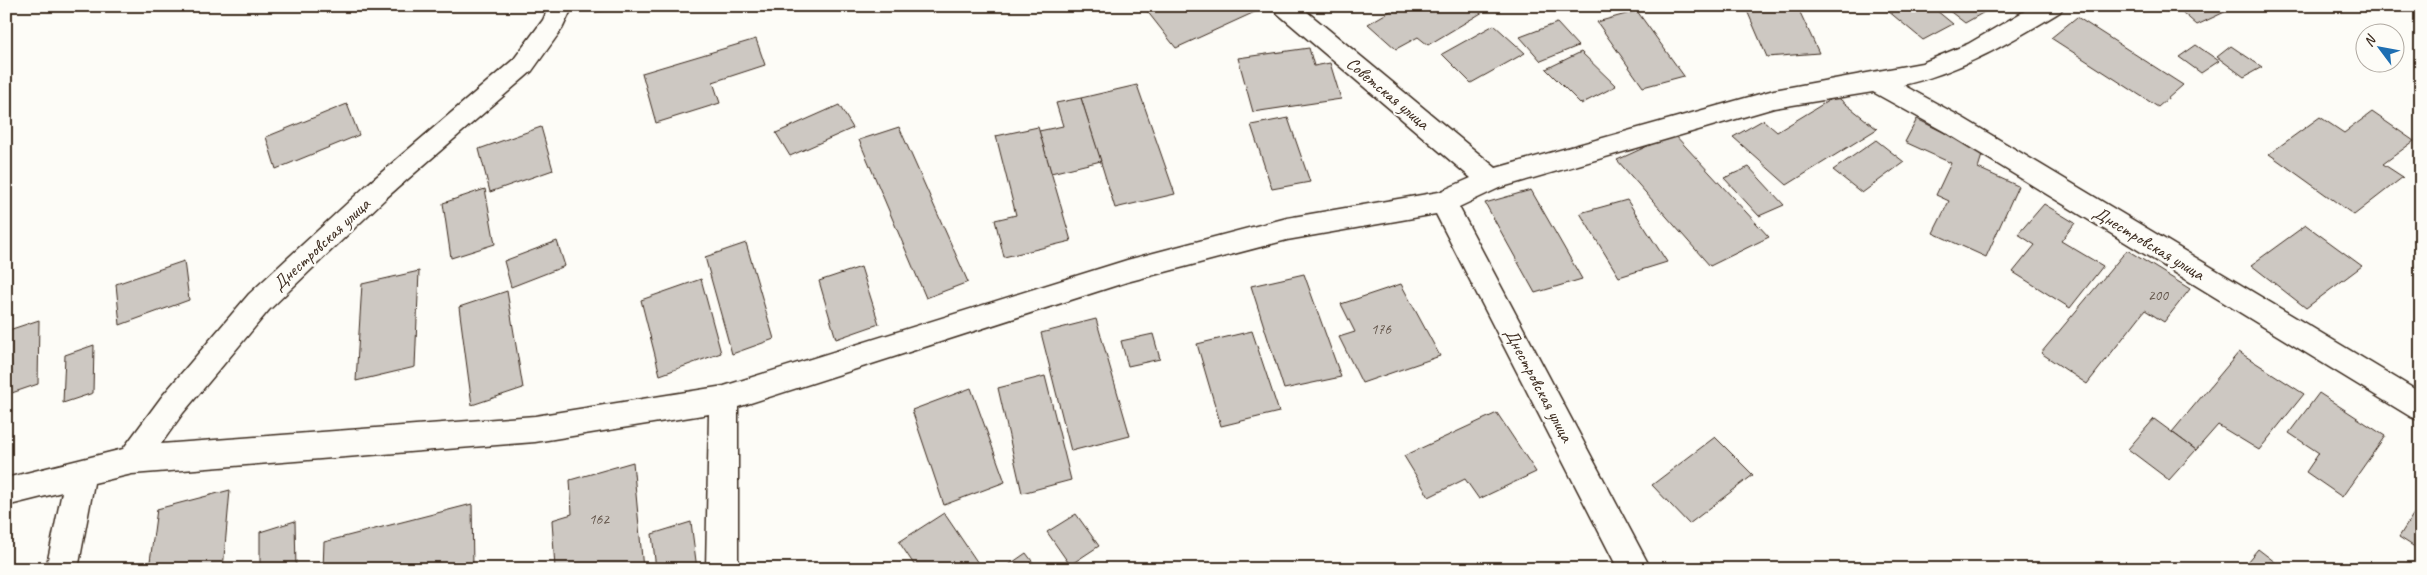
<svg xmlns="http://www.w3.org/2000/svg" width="2427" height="575" font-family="Caveat,sans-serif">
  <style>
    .building { fill: #cdc8c2; stroke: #3b2a1e }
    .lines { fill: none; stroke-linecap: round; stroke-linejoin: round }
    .minor-casing { stroke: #3b2a1e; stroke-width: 3 }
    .minor { fill: #fdfcf7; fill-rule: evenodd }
    .labels { text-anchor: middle; stroke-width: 4.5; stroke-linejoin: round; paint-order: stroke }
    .number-label { font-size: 15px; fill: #605247 }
    .street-label { font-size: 18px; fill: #3b2a1e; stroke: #fdfcf7 }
  </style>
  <rect width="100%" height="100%" fill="#fdfcf7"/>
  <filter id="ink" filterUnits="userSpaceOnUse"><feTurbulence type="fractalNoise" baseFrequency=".02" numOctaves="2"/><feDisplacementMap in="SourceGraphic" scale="10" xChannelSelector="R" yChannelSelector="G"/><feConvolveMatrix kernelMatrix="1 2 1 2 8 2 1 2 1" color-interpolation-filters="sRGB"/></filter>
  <g filter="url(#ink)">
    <g class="building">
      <path d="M595,6H644L595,12Z"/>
      <path d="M1143,6H1253L1257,11L1176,48Z"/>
      <path d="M1399,6H1485L1488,9L1428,45L1418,37L1396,49L1368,24Z"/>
      <path d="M1745,6H1797L1819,53L1767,57Z"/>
      <path d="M1882,6H1931L1953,24L1923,40Z"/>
      <path d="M1943,6H1995L1965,23Z"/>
      <path d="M2175,6H2227L2231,9L2197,25Z"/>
      <path d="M1637,11L1684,76L1643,87L1597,22Z"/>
      <path d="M2077,17L2183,85L2158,107L2051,38Z"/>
      <path d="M1557,23L1578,46L1541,61L1520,37Z"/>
      <path d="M1494,25L1525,53L1471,83L1442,54Z"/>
      <path d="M756,39L765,65L713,82L720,103L656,123L642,73Z"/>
      <path d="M2196,45L2219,61L2201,73L2179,57Z"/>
      <path d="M2231,46L2262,67L2244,77L2217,57Z"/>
      <path d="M1309,48L1314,66L1330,63L1341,99L1253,112L1238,58Z"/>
      <path d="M1581,52L1616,86L1581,104L1546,69Z"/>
      <path d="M1137,85L1175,194L1115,208L1081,98Z"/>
      <path d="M1836,96L1877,129L1787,185L1733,137L1763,120L1777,132Z"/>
      <path d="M1081,98L1101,161L1051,173L1039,131L1063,126L1056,103Z"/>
      <path d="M347,104L359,135L276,169L266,137Z"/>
      <path d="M839,105L853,128L790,156L776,133Z"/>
      <path d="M2372,112L2414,141L2383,164L2403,177L2354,215L2269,154L2320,117L2344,133Z"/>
      <path d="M1288,118L1310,182L1272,189L1251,125Z"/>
      <path d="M1917,119L1983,152L1978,168L2018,186L1986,257L1933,233L1949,201L1936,195L1951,163L1905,142Z"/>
      <path d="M541,127L553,170L490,192L479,149Z"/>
      <path d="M899,127L968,282L926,298L859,140Z"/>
      <path d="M1038,127L1071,241L1004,257L995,220L1016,215L996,136Z"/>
      <path d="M1674,134L1769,237L1710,266L1617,160Z"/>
      <path d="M1876,140L1904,162L1862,193L1833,170Z"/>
      <path d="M1749,167L1784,205L1759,216L1724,178Z"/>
      <path d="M485,189L495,244L451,258L443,203Z"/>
      <path d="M1531,190L1582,279L1535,293L1485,203Z"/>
      <path d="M1627,200L1667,262L1619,277L1580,213Z"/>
      <path d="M2044,204L2075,223L2061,241L2103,266L2070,308L2013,272L2035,245L2018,234Z"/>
      <path d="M2306,225L2362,266L2306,308L2251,265Z"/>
      <path d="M557,241L565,266L511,287L504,261Z"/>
      <path d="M746,243L774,339L732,354L705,257Z"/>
      <path d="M2127,250L2190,289L2164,322L2145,310L2087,384L2041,353Z"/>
      <path d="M184,261L189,300L120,325L116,284Z"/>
      <path d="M861,267L879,324L836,339L819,281Z"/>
      <path d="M419,271L415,367L356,381L362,284Z"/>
      <path d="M1304,274L1341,377L1284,389L1251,286Z"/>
      <path d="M701,279L721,353L660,375L641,300Z"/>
      <path d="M1401,284L1440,356L1362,383L1339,337L1355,332L1341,304Z"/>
      <path d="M507,291L523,388L472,405L459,307Z"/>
      <path d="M1096,319L1130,436L1071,451L1041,333Z"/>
      <path d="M39,320L38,384L6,395V331Z"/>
      <path d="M1252,331L1279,412L1221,426L1197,344Z"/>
      <path d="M1153,334L1160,359L1128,366L1121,341Z"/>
      <path d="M94,345L93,393L63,403L65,355Z"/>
      <path d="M2239,352L2304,394L2259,450L2218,425L2196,450L2172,432Z"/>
      <path d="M1045,376L1071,480L1022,493L998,388Z"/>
      <path d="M971,388L1005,482L944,505L912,410Z"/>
      <path d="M2319,393L2385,436L2342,497L2306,472L2319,453L2289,433Z"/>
      <path d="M1497,413L1536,472L1479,499L1465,479L1429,497L1404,456Z"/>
      <path d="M2154,419L2196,450L2169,480L2128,449Z"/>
      <path d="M1715,437L1753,475L1689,524L1652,485Z"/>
      <path d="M633,462L643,569H555L552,520L572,514L570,480Z"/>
      <path d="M230,490L223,569H149L157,509Z"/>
      <path d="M2421,502V551L2399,537Z"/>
      <path d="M472,504L473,569H323L324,542Z"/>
      <path d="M944,513L982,569H917L899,542Z"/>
      <path d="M1076,514L1099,546L1070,565L1047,532Z"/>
      <path d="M295,521L296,569H260V532Z"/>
      <path d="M691,522L697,569H656L652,534Z"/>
      <path d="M2258,549L2284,569H2241Z"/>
      <path d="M1026,553L1038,569H1003Z"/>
    </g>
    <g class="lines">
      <defs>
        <path id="minor" d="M549,6H573L562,29L532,71L386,198L269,310L183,413L161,444L535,416L724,386L1127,260L1287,218L1439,192L1471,178L1276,12L1272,6H1300L1496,168L1774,90L1922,63L1968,44L2033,6H2064L2060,12C2010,42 1961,72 1903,85L1963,118L2421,393V421L2411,417L1945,132L1873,92L1774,108L1499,188L1459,207L1651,569H1618L1436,214L1287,240L1127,282L738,407V569H706L709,414L535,442L132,474L94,483L78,569H46L62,492L6,506V478L123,449L163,395L249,294L368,184L514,59L543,20Z"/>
      </defs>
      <use href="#minor" class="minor-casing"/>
      <use href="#minor" class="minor"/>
    </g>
  </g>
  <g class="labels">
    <g class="number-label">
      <text x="2158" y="300">200</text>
      <text x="1381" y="334">176</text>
      <text x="599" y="524">162</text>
    </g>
    <g class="street-label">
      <text transform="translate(1388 93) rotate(40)" y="6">Советская улица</text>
      <text transform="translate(2149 243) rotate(31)" y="6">Днестровская улица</text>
      <text transform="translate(321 244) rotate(-43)" y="6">Днестровская улица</text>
      <text transform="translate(1539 385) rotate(62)" y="6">Днестровская улица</text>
    </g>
  </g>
  <rect width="2427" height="575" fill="none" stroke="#fdfcf7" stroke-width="25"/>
  <rect x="12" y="12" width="2402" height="550" fill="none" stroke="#3b2a1e" stroke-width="2" filter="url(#ink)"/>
  <g transform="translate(2380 48) rotate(302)"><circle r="24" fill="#fdfcf7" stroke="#afa8a0"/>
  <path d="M0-4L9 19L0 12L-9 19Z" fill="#1f6fb2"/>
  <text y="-8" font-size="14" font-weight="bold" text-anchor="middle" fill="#3b2a1e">N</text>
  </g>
</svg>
